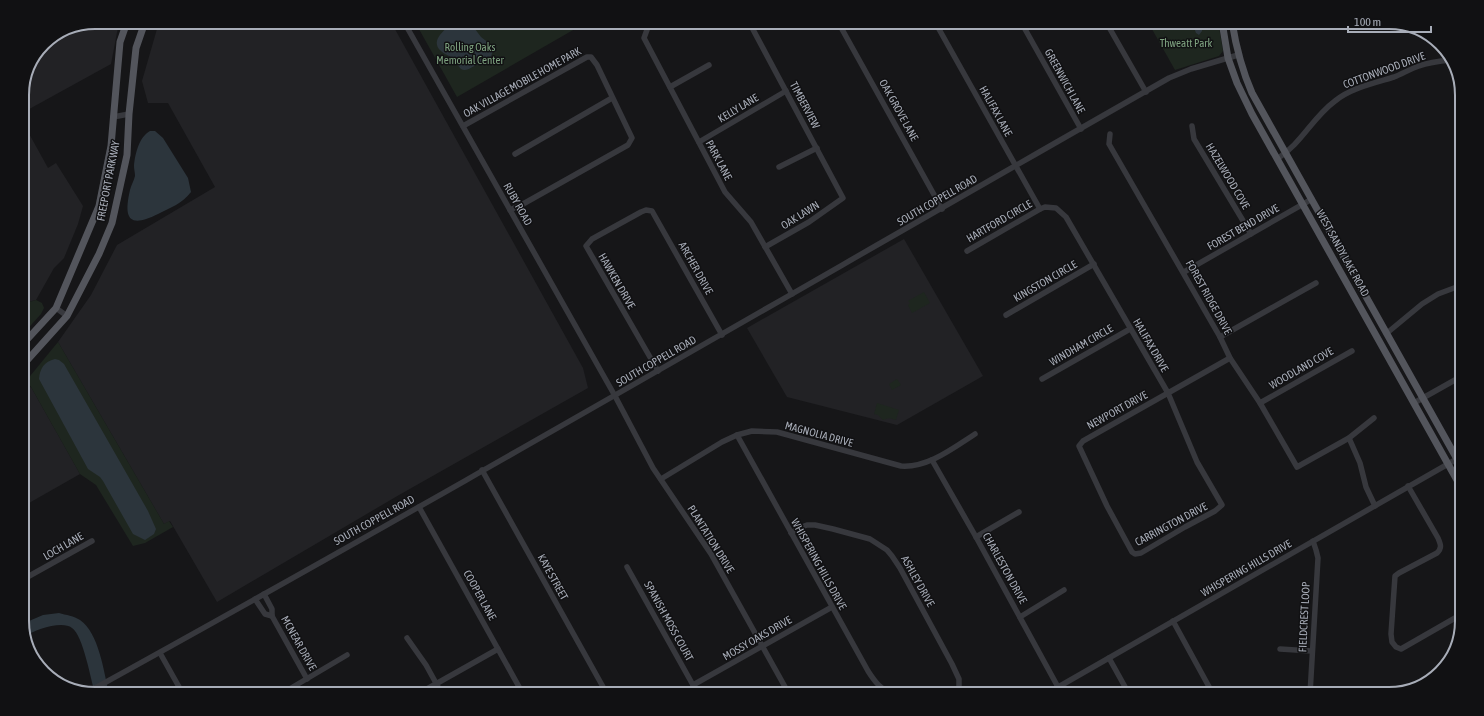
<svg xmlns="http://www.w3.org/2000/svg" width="1484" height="716" font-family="'Asap Condensed',sans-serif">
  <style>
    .built { fill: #222225 }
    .green { fill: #1e261f }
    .water { fill: #2c353c }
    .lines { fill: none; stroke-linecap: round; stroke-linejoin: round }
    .minor { stroke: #37383d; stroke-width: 5.5 }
    .major { stroke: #53555c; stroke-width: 7 }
    .labels { text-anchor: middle; stroke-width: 3; stroke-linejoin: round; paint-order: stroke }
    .park-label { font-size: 11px; fill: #7fa381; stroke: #111113 }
    .street-label { font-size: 11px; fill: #a8adb8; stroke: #111113 }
    .rim { fill: none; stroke: #a8adb8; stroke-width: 2 }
  </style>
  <rect width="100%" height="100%" fill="#161618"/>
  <g class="built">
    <path d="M95,22H119L111,64L22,113V90L43,43L67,27Z"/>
    <path d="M159,22H391L583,368L588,388L399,495L217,602L170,521L164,524L58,342L91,295L117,245L215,187L168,103H148L142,81Z"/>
    <path d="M22,121L48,168L56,163L83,206L78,224L64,258L54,268L36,300L22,304Z"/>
    <path d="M904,239L983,376L897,425L787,397L747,328Z"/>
    <path d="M31,387L80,474L22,507V392Z"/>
  </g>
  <g class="green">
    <path d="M415,22H587L457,97Z"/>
    <path d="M1148,22H1218L1223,51L1219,56L1175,70Z"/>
    <path d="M924,292L930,303L912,313L908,305L910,303L908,301Z"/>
    <path d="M36,300L42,303L44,308L41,314L22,335V304Z"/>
    <path d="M58,342L164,524L169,521L173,527L145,543L133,546L96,485L80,474L31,387L26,381Z"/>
    <path d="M897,379L901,385L892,390L889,384Z"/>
    <path d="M877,403L899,410L896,420L889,418L883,420L878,415L874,414Z"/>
  </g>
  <g class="water">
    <path d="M454,22H462L467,27L475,29L481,37L490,44L493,51L490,59C486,62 481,62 476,65C459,75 463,69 452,58C448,55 444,54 441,51C429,40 446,29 454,22Z"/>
    <path d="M1192,22H1202V31L1199,35L1196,33Z"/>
    <path d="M150,131H155L163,138L188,178L191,192C183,203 170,208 158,214C130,228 123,220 130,190C131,185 134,181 135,176C135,173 134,169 134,166C135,154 139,137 150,131Z"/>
    <path d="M55,359L59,360L64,364L148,511L156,529L154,534L145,540L133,534L103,481L100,477L88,469L39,379C40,368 44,362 55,359Z"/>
    <path d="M59,613C66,615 74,616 80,620C99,633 104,672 109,694H95C91,680 83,635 72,628C62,620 35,630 25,636L22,624L43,615Z"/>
  </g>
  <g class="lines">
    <g class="minor">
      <path d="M404,22L615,396L653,468L711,554L789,694"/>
      <path d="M656,22L648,27L644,38L725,192L751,222L792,294"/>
      <path d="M749,22L843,198L809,222L765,247"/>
      <path d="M838,22L942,209"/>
      <path d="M935,22L1040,209"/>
      <path d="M1021,22L1081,129"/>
      <path d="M1106,22L1146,92"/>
      <path d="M670,87L709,65"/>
      <path d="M113,117L129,114"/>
      <path d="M463,126L587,57H591L597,65L632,138L628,145L523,204L510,210"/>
      <path d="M1192,126L1194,139L1251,234"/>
      <path d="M1110,134L1109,144L1220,337L1230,358L1260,403L1297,467L1349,438L1374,418"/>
      <path d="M699,142L786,91"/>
      <path d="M515,154L612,98"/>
      <path d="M1277,159C1302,143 1312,118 1335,101C1351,88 1374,83 1394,77C1402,74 1410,69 1419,66C1429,62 1440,61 1452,60"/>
      <path d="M779,167L817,148"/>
      <path d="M967,251L1040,209L1045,207L1056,208L1066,217L1168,393L1197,462L1222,505L1215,511L1185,527L1141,553L1135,554L1132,552L1107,506L1079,446L1083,441L1230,358"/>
      <path d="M1184,272L1312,199"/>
      <path d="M56,308L67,316"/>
      <path d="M1006,315L1094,264"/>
      <path d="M1387,333L1422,304L1438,294L1462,285"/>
      <path d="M1220,337L1316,283"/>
      <path d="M658,371L586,246L592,239L641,212L646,210L652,211L722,335"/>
      <path d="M1042,379L1130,329"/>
      <path d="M1260,403L1352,351"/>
      <path d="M1414,403L1462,376"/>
      <path d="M737,435L868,671C875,682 881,690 894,694"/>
      <path d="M1349,438L1360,463L1366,487L1375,506"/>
      <path d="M932,460L976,537L1058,687"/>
      <path d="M482,470L607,694"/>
      <path d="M661,479L722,442L737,435L752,431L777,432L901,466C928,468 953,448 975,434"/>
      <path d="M1408,486L1438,538C1441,545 1442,548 1437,553L1399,573L1395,576L1391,634L1392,642L1396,647L1401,649L1462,614"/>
      <path d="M419,507L523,694"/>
      <path d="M791,533L799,528L807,525H815L833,529L870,539L887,550L892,556L900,568L952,664L959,679V694"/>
      <path d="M976,537L1019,512"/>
      <path d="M627,567L698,694"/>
      <path d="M22,580L92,541"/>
      <path d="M264,594L272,609V616L307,679"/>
      <path d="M255,599L265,614L272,616"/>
      <path d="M1020,617L1064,590"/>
      <path d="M1173,621L1213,694"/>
      <path d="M407,638L426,665L442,694"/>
      <path d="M1280,649L1312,651"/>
      <path d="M160,653L183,694"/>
      <path d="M1109,658L1129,694"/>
      <path d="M693,685L832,607"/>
      <path d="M88,692C451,492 809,283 1169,78L1191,69L1238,55"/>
      <path d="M281,694L347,655"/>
      <path d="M418,694L498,649"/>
      <path d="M1046,694L1462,456"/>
      <path d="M1310,694L1318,558L1316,550L1313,541"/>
    </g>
    <g class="major">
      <path d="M1222,22L1228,58L1237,83L1252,114L1462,489"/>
      <path d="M1232,22C1236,47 1242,70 1252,93L1462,468"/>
      <path d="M22,345L56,308L99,206L111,146L120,42L127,22"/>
      <path d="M22,366L67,316L99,254L112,223L127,155L129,114L136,48L145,22"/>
    </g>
  </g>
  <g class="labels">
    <g class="park-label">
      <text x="1186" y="47">Thweatt Park</text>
      <text x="470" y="51">Rolling Oaks<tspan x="470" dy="13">Memorial Center</tspan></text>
    </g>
    <g class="street-label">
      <text transform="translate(1384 70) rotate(-20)" y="4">COTTONWOOD DRIVE</text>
      <text transform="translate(1065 81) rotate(61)" y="4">GREENWICH LANE</text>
      <text transform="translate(522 82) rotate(-29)" y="4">OAK VILLAGE MOBILE HOME PARK</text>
      <text transform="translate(805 105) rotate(62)" y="4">TIMBERVIEW</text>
      <text transform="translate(738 108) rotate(-31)" y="4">KELLY LANE</text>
      <text transform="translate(899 110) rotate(61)" y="4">OAK GROVE LANE</text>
      <text transform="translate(996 111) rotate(61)" y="4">HALIFAX LANE</text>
      <text transform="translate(719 160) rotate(62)" y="4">PARK LANE</text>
      <text transform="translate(1228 176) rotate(59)" y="4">HAZELWOOD COVE</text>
      <text transform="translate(108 181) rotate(-79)" y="4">FREEPORT PARKWAY</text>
      <text transform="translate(937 200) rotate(-30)" y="4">SOUTH COPPELL ROAD</text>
      <text transform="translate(518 204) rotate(61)" y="4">RUBY ROAD</text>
      <text transform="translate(800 215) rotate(-32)" y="4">OAK LAWN</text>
      <text transform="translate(999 221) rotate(-30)" y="4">HARTFORD CIRCLE</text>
      <text transform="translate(1243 227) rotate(-30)" y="4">FOREST BEND DRIVE</text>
      <text transform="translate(1343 253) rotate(61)" y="4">WEST SANDY LAKE ROAD</text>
      <text transform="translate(696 268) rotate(61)" y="4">ARCHER DRIVE</text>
      <text transform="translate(617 281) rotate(60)" y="4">HAWKEN DRIVE</text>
      <text transform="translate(1045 281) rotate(-30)" y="4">KINGSTON CIRCLE</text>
      <text transform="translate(1209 297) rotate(61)" y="4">FOREST RIDGE DRIVE</text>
      <text transform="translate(1081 345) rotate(-30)" y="4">WINDHAM CIRCLE</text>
      <text transform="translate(1151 345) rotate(60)" y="4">HALIFAX DRIVE</text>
      <text transform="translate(656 361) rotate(-30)" y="4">SOUTH COPPELL ROAD</text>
      <text transform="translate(1301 368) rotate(-30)" y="4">WOODLAND COVE</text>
      <text transform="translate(1117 410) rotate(-29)" y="4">NEWPORT DRIVE</text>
      <text transform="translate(819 434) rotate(15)" y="4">MAGNOLIA DRIVE</text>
      <text transform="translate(374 520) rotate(-29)" y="4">SOUTH COPPELL ROAD</text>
      <text transform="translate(1171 524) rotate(-28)" y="4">CARRINGTON DRIVE</text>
      <text transform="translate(711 539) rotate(58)" y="4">PLANTATION DRIVE</text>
      <text transform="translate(63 546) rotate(-30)" y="4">LOCH LANE</text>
      <text transform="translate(819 564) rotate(61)" y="4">WHISPERING HILLS DRIVE</text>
      <text transform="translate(1005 568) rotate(61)" y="4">CHARLESTON DRIVE</text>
      <text transform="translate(1246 568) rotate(-30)" y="4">WHISPERING HILLS DRIVE</text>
      <text transform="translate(553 577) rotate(61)" y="4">KAYE STREET</text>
      <text transform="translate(918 581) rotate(61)" y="4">ASHLEY DRIVE</text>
      <text transform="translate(480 595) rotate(61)" y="4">COOPER LANE</text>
      <text transform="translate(1304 617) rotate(-87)" y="4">FIELDCREST LOOP</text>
      <text transform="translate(669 621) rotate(61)" y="4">SPANISH MOSS COURT</text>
      <text transform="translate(757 638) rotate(-30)" y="4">MOSSY OAKS DRIVE</text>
      <text transform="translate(299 643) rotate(61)" y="4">MCNEAR DRIVE</text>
    </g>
  </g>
  <path d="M0 0H1484V716H0ZM95 29H1389A66 66 0 0 1 1455 95V621A66 66 0 0 1 1389 687H95A66 66 0 0 1 29 621V95A66 66 0 0 1 95 29Z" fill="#111113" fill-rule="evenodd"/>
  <path class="rim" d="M95 29H1389A66 66 0 0 1 1455 95V621A66 66 0 0 1 1389 687H95A66 66 0 0 1 29 621V95A66 66 0 0 1 95 29Z"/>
  <path d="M1348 26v6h83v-6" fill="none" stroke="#a8adb8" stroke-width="2"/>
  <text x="1354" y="26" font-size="12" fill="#a8adb8" stroke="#111113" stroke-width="3" paint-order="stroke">100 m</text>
</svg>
